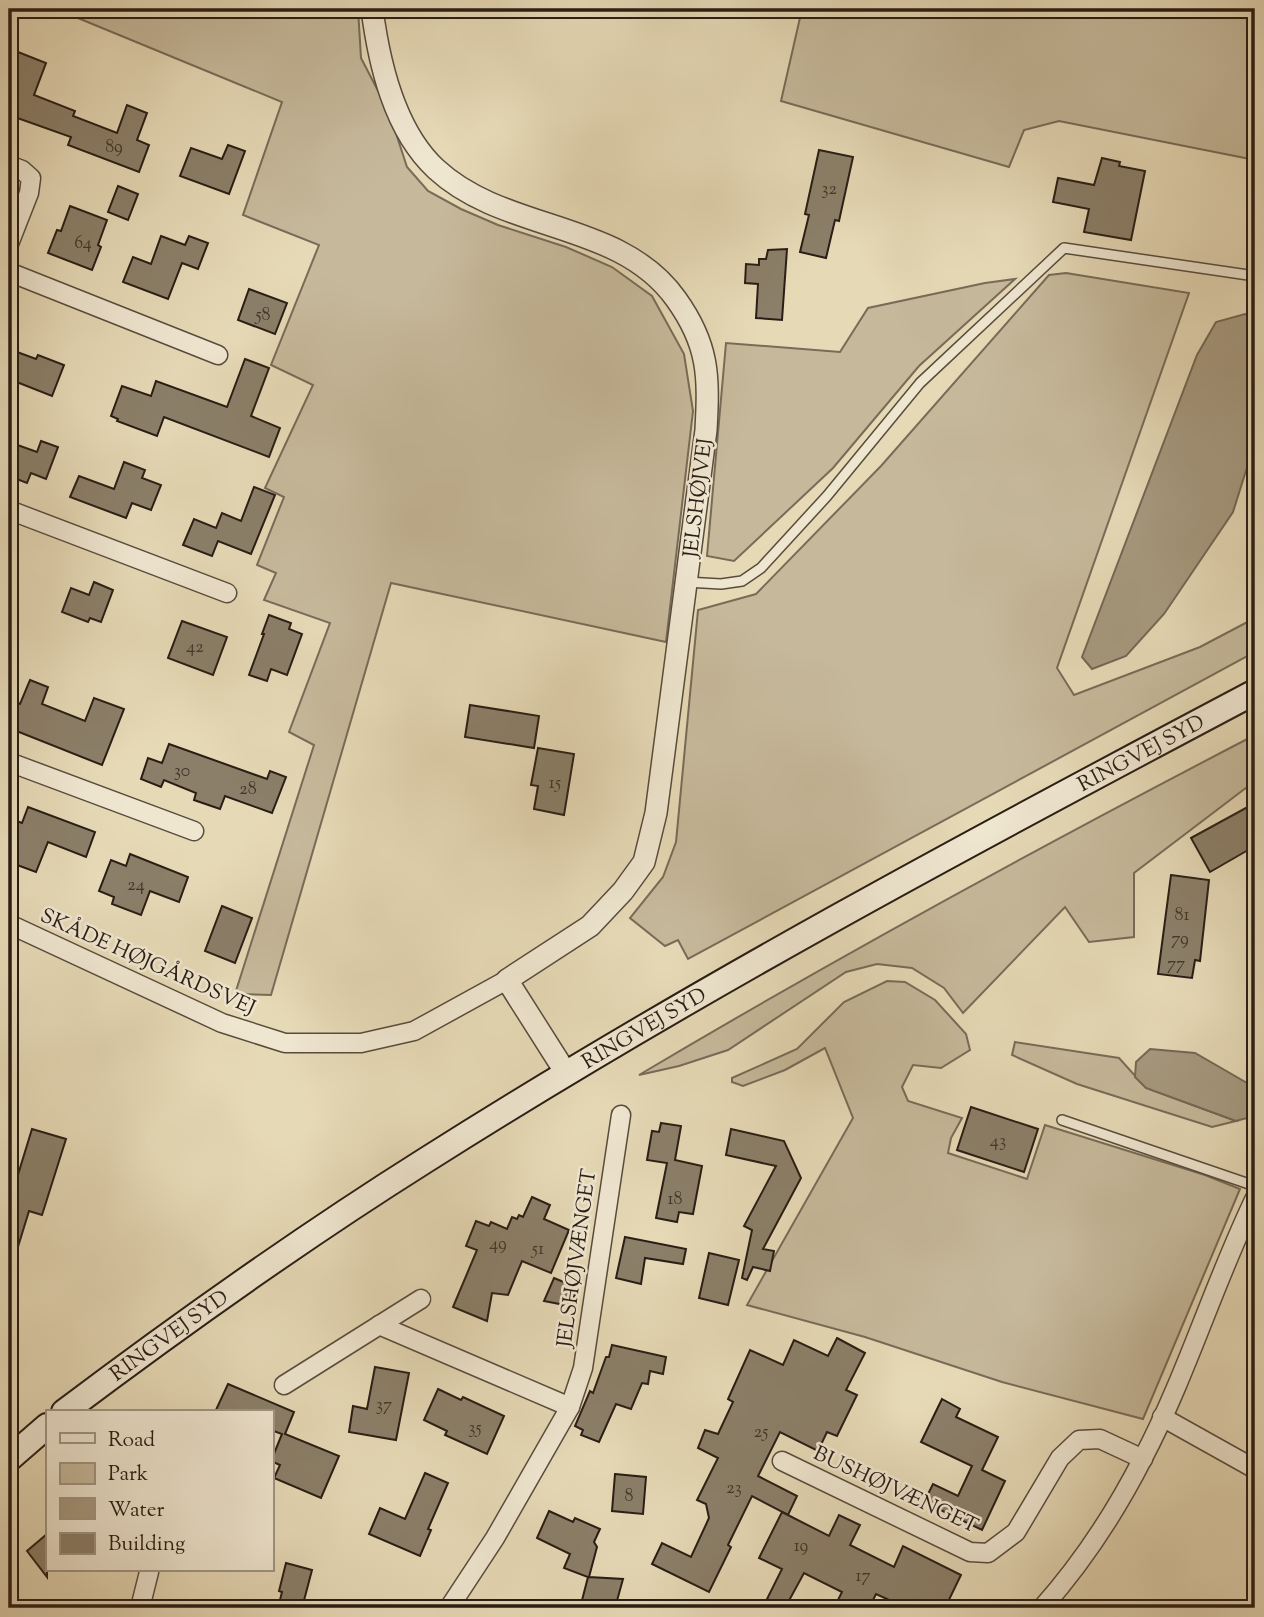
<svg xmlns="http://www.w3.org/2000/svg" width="1264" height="1617" font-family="'Sorts Mill Goudy',serif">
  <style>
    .green { fill: #c6b99b; stroke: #786b58; stroke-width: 2 }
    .water { fill: #a6997f; stroke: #746755; stroke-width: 2 }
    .building { fill: #8b7f69; stroke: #291d15; stroke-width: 2 }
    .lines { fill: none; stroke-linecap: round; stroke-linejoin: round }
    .service-casing { stroke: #584c3d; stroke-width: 12 }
    .minor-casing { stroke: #584c3d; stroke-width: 21 }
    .tertiary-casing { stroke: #584c3d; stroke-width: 24 }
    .secondary-casing { stroke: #291d15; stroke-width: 28 }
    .service { stroke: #efe6d0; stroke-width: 9 }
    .minor { stroke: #efe6d0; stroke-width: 18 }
    .tertiary { stroke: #efe6d0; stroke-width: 21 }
    .secondary { stroke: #efe6d0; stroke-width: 24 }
    .labels { text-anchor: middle; stroke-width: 5; stroke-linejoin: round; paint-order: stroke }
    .number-label { font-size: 18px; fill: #42362a }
    .street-label { font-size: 21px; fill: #291d15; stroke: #efe6d0 }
  </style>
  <rect width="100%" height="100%" fill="#e6d9b6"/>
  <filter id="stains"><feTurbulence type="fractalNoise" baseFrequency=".00286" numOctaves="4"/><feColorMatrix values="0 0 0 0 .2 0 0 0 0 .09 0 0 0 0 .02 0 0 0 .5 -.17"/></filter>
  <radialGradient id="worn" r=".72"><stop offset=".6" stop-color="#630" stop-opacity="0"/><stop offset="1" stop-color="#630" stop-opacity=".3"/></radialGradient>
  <g class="green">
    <path d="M56,9H358L361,58L389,112L407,167L428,191L461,209L498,225L566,247L612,267L652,296L684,354L693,411L666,642L391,583L271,995L235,994L314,745L289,732L330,623L264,600L276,573L257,565L284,497L265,488L313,385L271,365L319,245L243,215L282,102Z"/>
    <path d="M802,9H1255V160L1059,121L1024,130L1009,167L781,101Z"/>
    <path d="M1066,273L1189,293L1057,668L1074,695L1200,647L1255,618V652L688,959L678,940L665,946L630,918L663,877L676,842L698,610L756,594L881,466L1049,275Z"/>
    <path d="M1015,279L919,366L833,468L734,561L707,556L726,343L840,352L868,308L985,283Z"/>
    <path d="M1255,735V781L1134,873V937L1089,942L1065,907L963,1013L944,988L912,968L877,964L846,972L728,1050L679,1066L639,1075C841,955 1047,843 1255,735Z"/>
    <path d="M887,981L905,982L935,1000L966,1034L970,1050L941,1068L913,1065L902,1087L908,1101L962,1118L951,1138L948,1153L1027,1179L1045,1125L1205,1175L1240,1189L1143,1419L1002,1382L865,1337L747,1305L853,1118L825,1048L785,1070L743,1086L732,1082V1078L797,1049L844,1002Z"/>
    <path d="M1015,1042L1119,1058L1146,1088L1236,1121L1212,1127L1077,1084L1012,1055Z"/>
  </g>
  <g class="water">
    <path d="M1245,314L1255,318V442L1233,512L1164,614L1126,656L1092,669L1082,657L1197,355L1216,322Z"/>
    <path d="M1150,1049L1195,1053L1254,1087L1255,1108L1251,1117L1236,1121L1146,1088L1135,1077L1136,1062Z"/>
  </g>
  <g class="building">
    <path d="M18,52L46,63L34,95L75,111L73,116L117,133L127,105L147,113L137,140L149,145L139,172L68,145L71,137L9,115V75Z"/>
    <path d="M228,145L245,151L229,194L180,176L191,148L222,159Z"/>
    <path d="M819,150L853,157L839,221L835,220L826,258L800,252L809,215L805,214Z"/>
    <path d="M1102,158L1120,162L1119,166L1145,171L1131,240L1084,232L1089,209L1053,202L1058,178L1094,185Z"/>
    <path d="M118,186L138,194L128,220L108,212Z"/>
    <path d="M70,206L107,220L98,245L101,247L92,270L48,253L57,230L61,231Z"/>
    <path d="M161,236L185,245L189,236L208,243L198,269L182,263L168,299L123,282L133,257L151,264Z"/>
    <path d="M787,249L782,320L756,318L758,284L745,283L746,264L759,265V259H766L768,250Z"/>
    <path d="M249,289L287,303L275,334L238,320Z"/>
    <path d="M9,349L36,359L38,355L64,365L52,396L9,379Z"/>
    <path d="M245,359L269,368L251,416L280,428L269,457L164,417L157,436L117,421L118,419L111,416L122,386L151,396L156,381L227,407Z"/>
    <path d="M41,441L58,447L46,479L31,473L27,483L9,476V442L37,452Z"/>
    <path d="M124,462L145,470L142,478L161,485L151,510L132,503L126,518L70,497L79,476L114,489Z"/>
    <path d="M254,487L275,495L251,554L218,541L212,556L183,545L194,519L216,528L222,513L241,521Z"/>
    <path d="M94,582L113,590L101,622L90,618L88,622L62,612L71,588L89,595Z"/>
    <path d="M269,615L291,623L289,629L302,634L287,675L271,669L267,681L249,675L264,634H262Z"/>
    <path d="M182,621L227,637L213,675L168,658Z"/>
    <path d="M30,680L48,687L42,704L85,721L94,698L124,709L102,765L9,728V699L20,704Z"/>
    <path d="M470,705L539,716L534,748L465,737Z"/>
    <path d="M169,744L267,779L270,771L286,777L272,813L225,796L220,809L194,800L196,793L164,780L161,787L141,779L148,758L162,763Z"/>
    <path d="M538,748L574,754L564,815L534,809L538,786L531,785Z"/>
    <path d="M1255,803V846L1210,872L1191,838Z"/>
    <path d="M28,807L95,832L86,857L48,842L36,872L9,862V818L22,823Z"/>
    <path d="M130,854L188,877L179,902L150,891L141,915L112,904L114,897L99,891L111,860L126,866Z"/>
    <path d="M1171,875L1209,880L1200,961L1195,960L1192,978L1158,974Z"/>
    <path d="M222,906L252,918L235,963L205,951Z"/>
    <path d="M971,1107L1038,1129L1024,1172L957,1150Z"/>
    <path d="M661,1123L681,1126L675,1160L702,1166L693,1214L679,1212L677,1222L656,1218L667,1163L647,1160L652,1131L659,1132Z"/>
    <path d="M32,1129L66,1139L42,1215L29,1211L13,1263L9,1262V1204Z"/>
    <path d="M731,1129L784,1141L801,1178L763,1249L774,1251L770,1271L753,1267L747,1280L742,1278L752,1230L744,1226L776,1166L726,1155Z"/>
    <path d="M532,1197L550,1205L544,1219L569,1230L551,1273L522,1261L508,1295L492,1293L487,1321L453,1307L477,1250L466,1246L476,1221L489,1226L491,1222L507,1229L512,1217L517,1219L519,1215L523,1217Z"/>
    <path d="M625,1237L686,1249L683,1264L645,1258L641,1284L616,1278Z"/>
    <path d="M709,1253L739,1260L728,1305L699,1298Z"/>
    <path d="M554,1278L578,1288L570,1306L544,1301Z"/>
    <path d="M837,1338L865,1353L846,1390L857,1395L837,1436L827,1432L818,1451L780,1432L758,1476L797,1496L788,1515L752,1496L728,1545L731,1547L709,1592L652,1564L662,1543L691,1557L709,1518L706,1504L697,1500L718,1458L698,1448L705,1430L718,1434L733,1402L728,1399L750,1350L783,1365L794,1340L828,1356Z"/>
    <path d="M612,1345L666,1357L663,1374L650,1371L648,1384L642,1383L631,1409L616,1404L599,1442L581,1435L583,1430L575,1426L590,1391L593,1393L606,1357H609Z"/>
    <path d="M375,1367L409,1373L396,1440L349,1432L353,1406L367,1409Z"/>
    <path d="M228,1384L294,1412L285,1434L339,1456L321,1498L274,1478L280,1465L271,1461L282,1434L271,1430V1412H215Z"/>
    <path d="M438,1389L461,1400L463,1397L504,1416L487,1454L445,1435L447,1431L424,1420Z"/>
    <path d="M942,1399L960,1409L956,1417L998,1437L982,1470L1005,1481L982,1530L924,1502L933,1484L958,1496L972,1466L921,1442Z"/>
    <path d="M425,1473L448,1483L428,1529L431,1530L420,1556L369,1534L380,1508L405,1519Z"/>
    <path d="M615,1474L646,1477L643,1514L612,1511Z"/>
    <path d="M549,1511L573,1522L575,1518L600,1529L594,1542L597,1547L589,1577L623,1579L615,1608H580L588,1577L564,1568L570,1554L537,1538Z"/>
    <path d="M782,1512L829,1536L839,1515L860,1525L850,1545L894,1567L903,1546L961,1575L945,1608H907L876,1594L869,1608H834L842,1592L804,1573L785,1608L767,1599L782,1569L759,1558Z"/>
    <path d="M47,1534V1577L27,1551Z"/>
    <path d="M286,1563L312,1570L302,1608H278L282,1592L279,1591Z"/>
  </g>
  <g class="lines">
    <defs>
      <g id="service">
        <path d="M686,582L721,584L742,581L761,568L827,496L920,383L1064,248L1255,276"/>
        <path d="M1062,1120L1255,1186"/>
        <path d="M1254,1396L1255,1397"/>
      </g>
      <g id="minor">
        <path d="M9,165L22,170L31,178L29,193L9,244"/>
        <path d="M9,272L218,355"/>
        <path d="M9,510L227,593"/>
        <path d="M9,762L194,831"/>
        <path d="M9,924L222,1023L285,1043H361L414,1031L507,980"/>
        <path d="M379,1325L570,1407"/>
        <path d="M284,1385L421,1299"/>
        <path d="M1162,1417L1255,1469"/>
        <path d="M782,1461L970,1552L988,1553L1016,1532L1060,1458L1079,1440L1100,1439L1143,1459"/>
        <path d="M140,1608L149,1572"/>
        <path d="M449,1608L495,1538L570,1407L583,1368L621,1115"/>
        <path d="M1042,1608C1082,1563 1116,1511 1143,1458C1187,1374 1214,1283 1255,1198"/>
      </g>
      <path id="tertiary" d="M372,9C379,63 394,130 436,169C505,233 620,220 676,299C709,345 709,376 706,430L656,813L644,862L623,891L590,926L507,980L566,1073"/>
      <g id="secondary">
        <path id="s1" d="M64,1412C181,1324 302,1238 426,1160C694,990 975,840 1255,692"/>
        <path d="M9,1459L47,1426"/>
      </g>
    </defs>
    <use href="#service" class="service-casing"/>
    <use href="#minor" class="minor-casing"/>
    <use href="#tertiary" class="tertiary-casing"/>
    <use href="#secondary" class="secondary-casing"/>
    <use href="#service" class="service"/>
    <use href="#minor" class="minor"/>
    <use href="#tertiary" class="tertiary"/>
    <use href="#secondary" class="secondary"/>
  </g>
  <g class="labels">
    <g class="number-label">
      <text x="114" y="152">89</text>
      <text x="829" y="194">32</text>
      <text x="83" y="248">64</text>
      <text x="263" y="320">58</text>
      <text x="195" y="652">42</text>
      <text x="182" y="776">30</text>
      <text x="555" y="788">15</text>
      <text x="248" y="794">28</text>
      <text x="136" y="890">24</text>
      <text x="1182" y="920">81</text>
      <text x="1180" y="944">79</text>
      <text x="1176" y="969">77</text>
      <text x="998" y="1146">43</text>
      <text x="675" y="1204">18</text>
      <text x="498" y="1249">49</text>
      <text x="538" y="1254">51</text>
      <text x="384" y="1410">37</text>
      <text x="475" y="1433">35</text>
      <text x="761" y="1437">25</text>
      <text x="734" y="1493">23</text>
      <text x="629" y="1501">8</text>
      <text x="801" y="1551">19</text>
      <text x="863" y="1581">17</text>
    </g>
    <g class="street-label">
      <text transform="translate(697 498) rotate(-83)" y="7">JELSHØJVEJ</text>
      <text dy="7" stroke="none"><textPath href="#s1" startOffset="1264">RINGVEJ SYD</textPath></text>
      <text transform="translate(148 961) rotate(24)" y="7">SKÅDE HØJGÅRDSVEJ</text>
      <text dy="7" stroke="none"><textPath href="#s1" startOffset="696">RINGVEJ SYD</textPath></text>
      <text transform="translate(576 1258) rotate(-82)" y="7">JELSHØJVÆNGET</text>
      <text dy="7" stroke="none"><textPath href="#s1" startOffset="130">RINGVEJ SYD</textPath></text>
      <text transform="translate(896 1489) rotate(25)" y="7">BUSHØJVÆNGET</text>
    </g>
  </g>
  <rect width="1264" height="1617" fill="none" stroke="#e6d9b6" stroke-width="35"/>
  <rect x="10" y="10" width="1243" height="1596" fill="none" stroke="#291d15" stroke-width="3.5"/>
  <rect x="18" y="18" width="1229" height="1582" fill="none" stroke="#291d15" stroke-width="2"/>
  <rect x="46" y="1410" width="228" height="161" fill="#efe6d0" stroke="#a09685" stroke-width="2"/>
  <rect x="60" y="1433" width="35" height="10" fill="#efe6d0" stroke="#a09685" stroke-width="2"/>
  <text x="108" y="1446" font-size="21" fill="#291d15">Road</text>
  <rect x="60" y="1463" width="35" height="21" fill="#c6b99b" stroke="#a09685" stroke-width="2"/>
  <text x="108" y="1480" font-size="21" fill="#291d15">Park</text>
  <rect x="60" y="1498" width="35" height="21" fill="#a6997f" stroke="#a09685" stroke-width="2"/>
  <text x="108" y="1516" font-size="21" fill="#291d15">Water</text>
  <rect x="60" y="1533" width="35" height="21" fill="#8b7f69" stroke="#a09685" stroke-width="2"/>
  <text x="108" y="1550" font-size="21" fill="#291d15">Building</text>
  <rect width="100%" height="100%" filter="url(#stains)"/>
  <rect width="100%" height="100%" fill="url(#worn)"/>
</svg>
